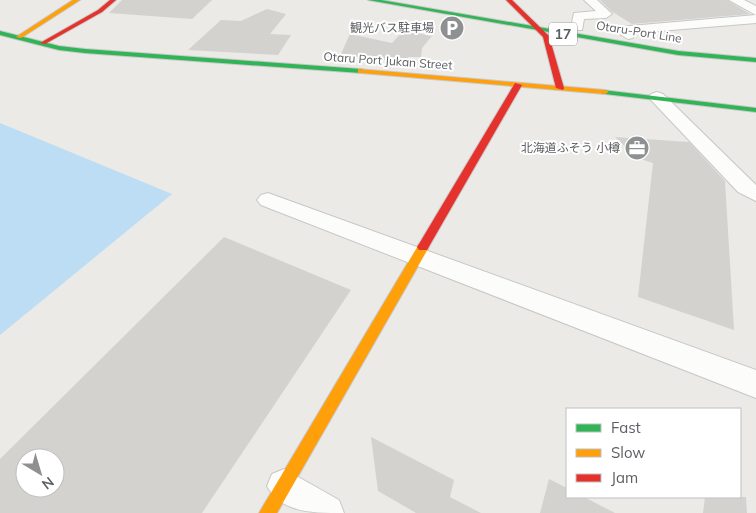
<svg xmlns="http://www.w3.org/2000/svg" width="756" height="513" font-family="Mulish,'Noto Sans JP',sans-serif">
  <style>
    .water { fill: #bcddf3 }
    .building { fill: #d3d2cf; fill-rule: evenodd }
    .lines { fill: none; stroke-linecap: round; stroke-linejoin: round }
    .street-casing { stroke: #c7c7c7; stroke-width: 2 }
    .fast-casing { stroke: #c8c8c8; stroke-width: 2 }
    .slow-casing { stroke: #c8c8c8; stroke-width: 2 }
    .jam-casing { stroke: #c8c8c8; stroke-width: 2 }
    .street { fill: #fcfcfb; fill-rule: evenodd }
    .fast { fill: #30b455; fill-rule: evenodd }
    .slow { fill: #ff9f0a; fill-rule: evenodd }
    .jam { fill: #e5322d; fill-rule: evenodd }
    .labels { text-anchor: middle; stroke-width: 4; stroke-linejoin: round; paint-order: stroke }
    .far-poi-label { font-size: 12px; fill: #5c5f63; stroke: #fff; text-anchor: end }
    .far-street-label { font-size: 12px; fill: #5c5f63; stroke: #fff }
    .shield { fill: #fff; stroke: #8d8f92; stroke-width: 1 }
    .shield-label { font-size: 14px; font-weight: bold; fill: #5c5f63 }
  </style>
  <rect width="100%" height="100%" fill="#ebeae6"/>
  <path class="water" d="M0,123L172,194L0,335Z"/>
  <g class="building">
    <path d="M122,0H212L192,19L109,13Z"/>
    <path d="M600,0H727L750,14L632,24L611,11Z"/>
    <path d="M267,9L286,14L270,34L291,35L278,55L188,50L221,20L241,21Z"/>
    <path d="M404,30L432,36L422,48L421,57H408L407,61L340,56L350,34L392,43Z"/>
    <path d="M615,137L689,142L725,181L734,330L638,297L653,163L637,158Z"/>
    <path d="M224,237L351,290L202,513H0V459ZM25,458H55V488H25Z"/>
    <path d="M371,437L454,480L450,497L481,513H416L378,491Z"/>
    <path d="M549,479L567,488V497H584L615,513H540Z"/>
    <path d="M705,497H746L747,513H703Z"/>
  </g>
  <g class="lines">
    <defs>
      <g id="street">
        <path d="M584,0H597L612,14L606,18L584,19L582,30H572L571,27L574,13L596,11Z"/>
        <path d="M729,0H744L756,6V15Z"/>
        <path d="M756,15V23L635,33L633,38L628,39L621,35L625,27L630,26Z"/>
        <path d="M657,92L663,94L756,185V201L738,192L651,100L649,97L651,94Z"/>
        <path d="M268,193L756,370V398L261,205L257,200L261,195Z"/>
        <path d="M284,469L339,500L344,513C313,513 281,513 267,486L272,474Z"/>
      </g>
      <g id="fast">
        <path d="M368,0H381L678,51L756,58V62L678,55Z"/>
        <path d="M0,31L59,46L85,49L361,69L365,71L361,73L85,53L59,50L0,35Z"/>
        <path d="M602,90L756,108V112L605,94H602Z"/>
      </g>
      <g id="slow">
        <path d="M73,0H80L21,38L16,37Z"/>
        <path d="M358,69L605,90L609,92L605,94L361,73H358Z"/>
        <path d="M423,243L429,247L277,513H259L419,244Z"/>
      </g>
      <g id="jam">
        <path d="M110,0H116L102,12L45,44L40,43L98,10Z"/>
        <path d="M506,0H512L549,36L564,88L563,90L556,88L543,37Z"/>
        <path d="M515,83L522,85L427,250H419L417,247L419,244Z"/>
      </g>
    </defs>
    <use href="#street" class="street-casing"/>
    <use href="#fast" class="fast-casing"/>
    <use href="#slow" class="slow-casing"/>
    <use href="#jam" class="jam-casing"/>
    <use href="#street" class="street"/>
    <use href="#fast" class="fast"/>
    <use href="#slow" class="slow"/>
    <use href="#jam" class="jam"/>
  </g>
  <defs>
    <symbol id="parking-disc" viewBox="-11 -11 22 22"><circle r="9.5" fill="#8e9091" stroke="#fff"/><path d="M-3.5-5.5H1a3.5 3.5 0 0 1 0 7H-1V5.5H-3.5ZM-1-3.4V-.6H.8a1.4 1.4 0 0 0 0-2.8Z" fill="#fff"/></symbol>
    <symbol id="office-disc" viewBox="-11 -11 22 22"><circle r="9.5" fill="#8e9091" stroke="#fff"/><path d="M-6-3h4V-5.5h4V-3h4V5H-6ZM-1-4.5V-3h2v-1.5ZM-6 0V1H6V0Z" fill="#fff"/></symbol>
  </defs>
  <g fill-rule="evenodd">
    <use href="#parking-disc" x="438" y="14" width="28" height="28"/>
    <use href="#office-disc" x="623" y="134" width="28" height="28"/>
  </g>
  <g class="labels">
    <g class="far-poi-label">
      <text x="434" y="32">観光バス駐車場</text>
      <text x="620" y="152">北海道ふそう 小樽</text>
    </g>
    <g class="far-street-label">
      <text transform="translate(639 32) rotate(9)" y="4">Otaru-Port Line</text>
      <text transform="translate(388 61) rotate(4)" y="4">Otaru Port Jukan Street</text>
    </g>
    <rect class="shield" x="549" y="22.5" width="28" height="23" rx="4"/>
    <g class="shield-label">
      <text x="563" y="39">17</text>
    </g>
  </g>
  <rect x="566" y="408" width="175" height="90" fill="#ffffff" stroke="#bebfc1"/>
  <rect x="576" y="424" width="25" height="8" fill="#30b455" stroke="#bebfc1"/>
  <text x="611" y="433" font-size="15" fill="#5c5f63">Fast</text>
  <rect x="576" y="449" width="25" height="8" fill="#ff9f0a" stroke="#bebfc1"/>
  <text x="611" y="458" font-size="15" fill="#5c5f63">Slow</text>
  <rect x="576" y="474" width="25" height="8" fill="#e5322d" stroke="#bebfc1"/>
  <text x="611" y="483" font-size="15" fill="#5c5f63">Jam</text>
  <g transform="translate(40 473) rotate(142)"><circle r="24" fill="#ffffff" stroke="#bebfc1"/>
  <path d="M0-4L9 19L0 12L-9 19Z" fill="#8e9091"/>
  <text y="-8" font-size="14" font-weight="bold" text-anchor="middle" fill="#5c5f63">N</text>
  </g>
</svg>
